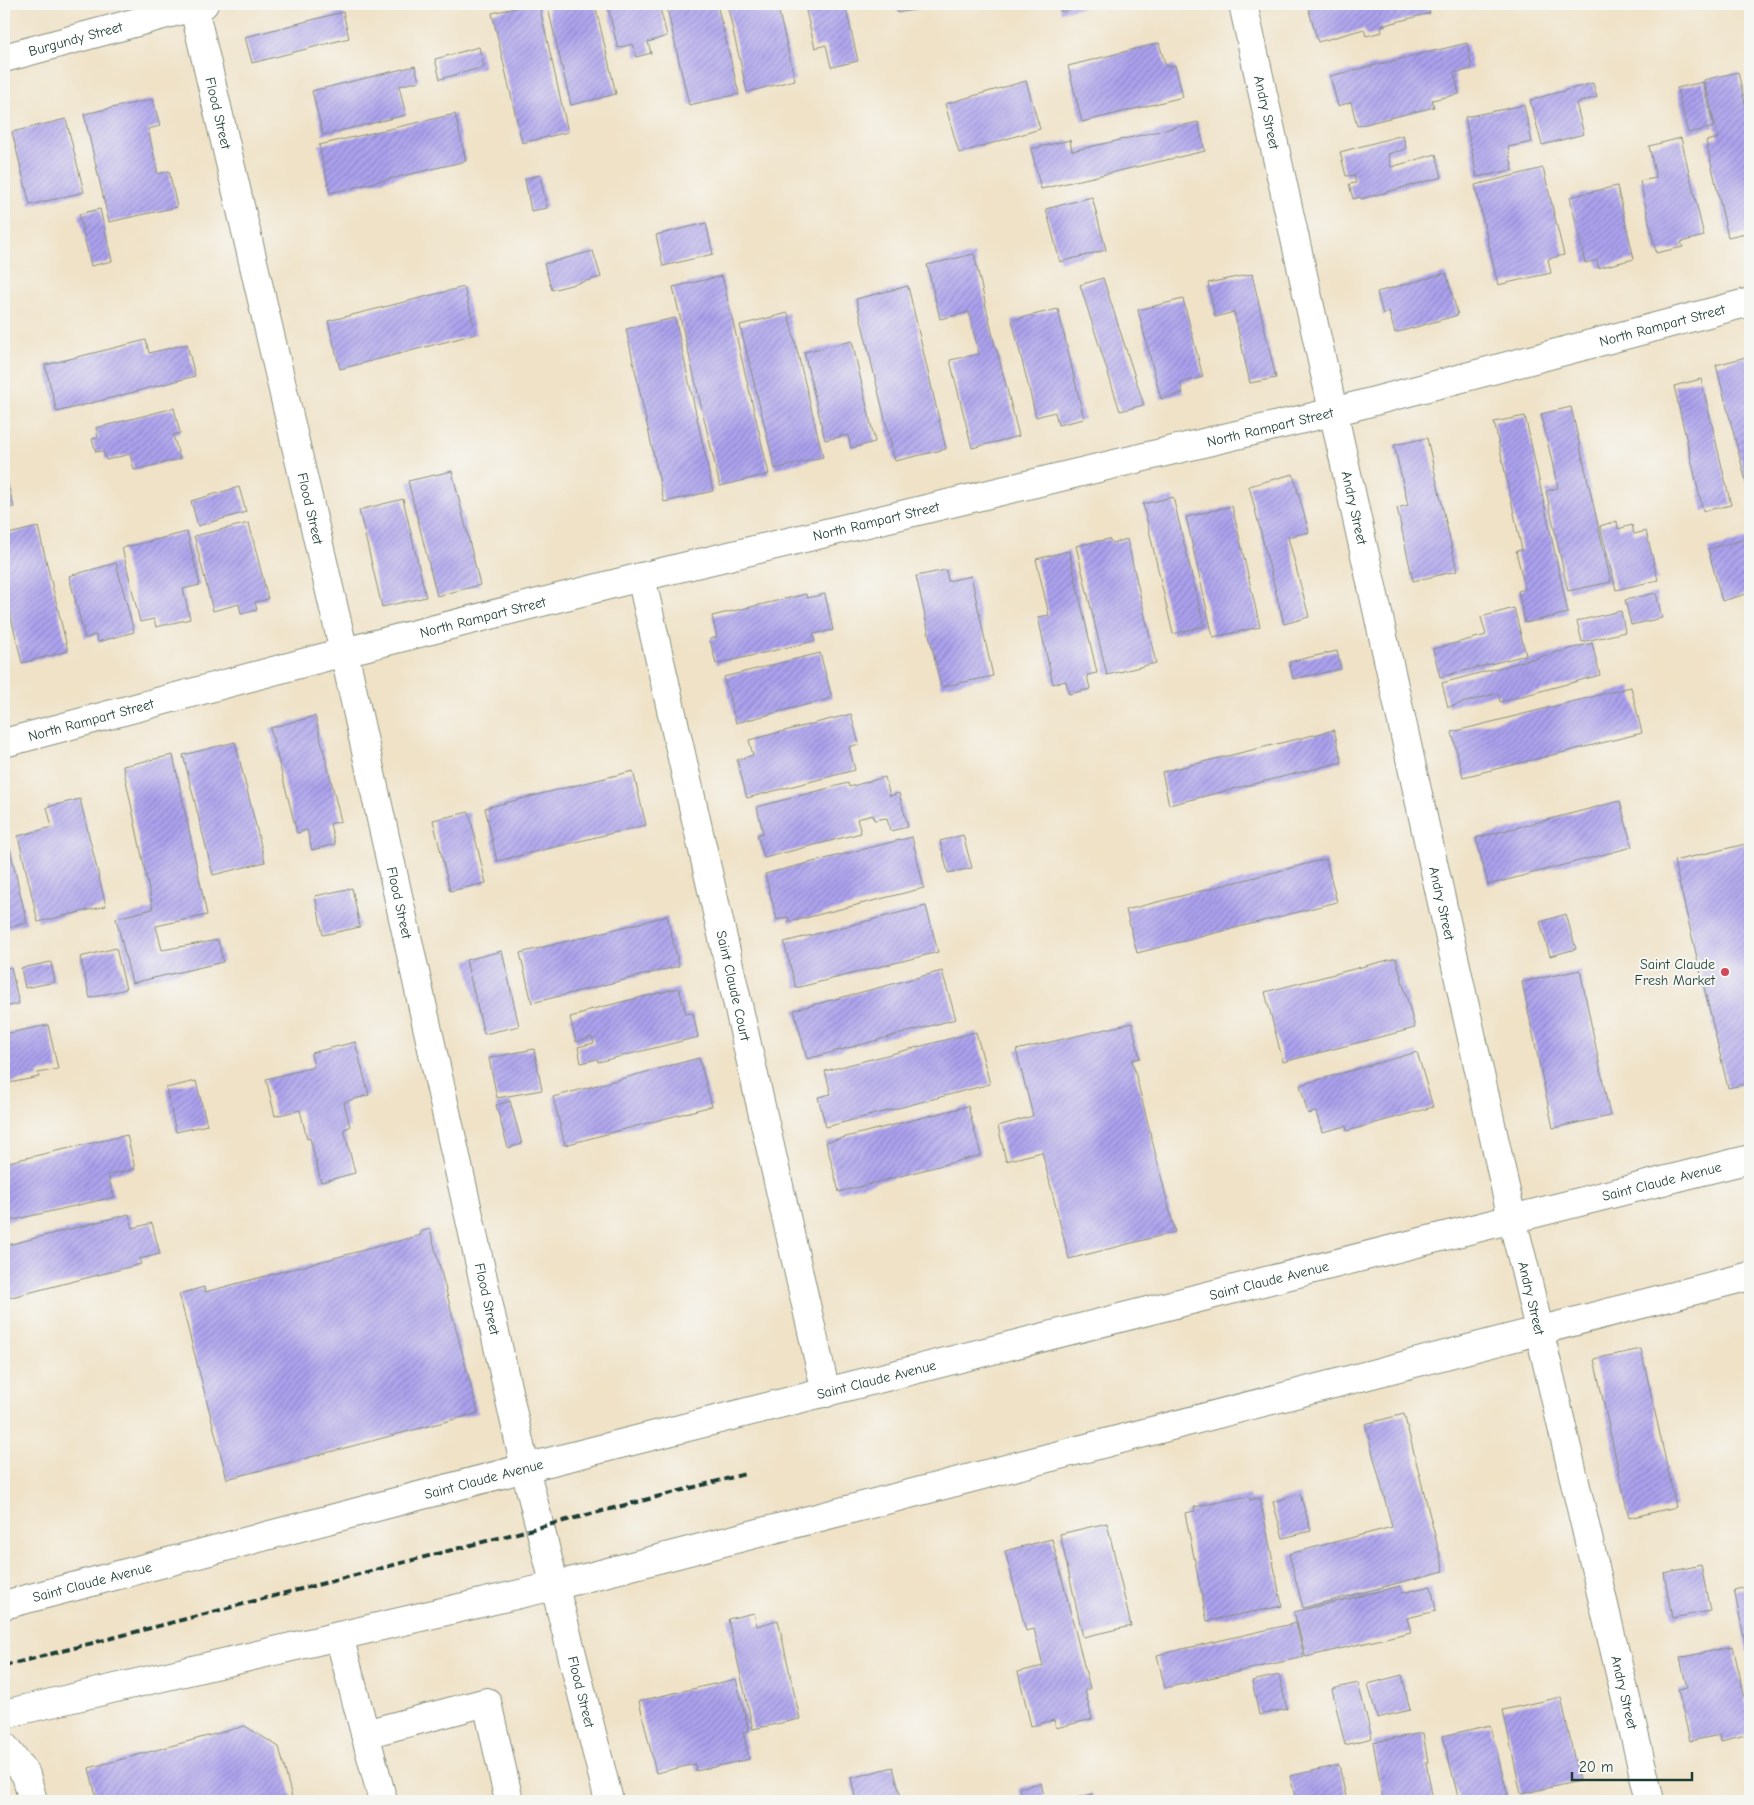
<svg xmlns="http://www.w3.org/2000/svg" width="1754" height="1805" font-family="'Comic Neue',sans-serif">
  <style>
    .building { fill: url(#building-hatch) }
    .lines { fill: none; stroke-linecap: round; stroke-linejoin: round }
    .minor-casing { stroke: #87907e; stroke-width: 30 }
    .major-casing { stroke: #87907e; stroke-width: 30 }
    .minor { stroke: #fff; stroke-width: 28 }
    .major { stroke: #fff; stroke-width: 28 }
    .rail { stroke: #1f3d34; stroke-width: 4; stroke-dasharray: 8 4; stroke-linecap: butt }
    .poi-dot { fill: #d1495b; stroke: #f6f6f2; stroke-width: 2 }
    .labels { text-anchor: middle; stroke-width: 4; stroke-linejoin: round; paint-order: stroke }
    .street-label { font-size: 14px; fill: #1f3d34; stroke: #f6f6f2 }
    .poi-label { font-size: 14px; fill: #1f3d34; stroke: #f6f6f2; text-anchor: end }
  </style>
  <defs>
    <pattern id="building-hatch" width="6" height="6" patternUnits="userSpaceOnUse" patternTransform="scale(1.25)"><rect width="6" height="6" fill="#aca1ee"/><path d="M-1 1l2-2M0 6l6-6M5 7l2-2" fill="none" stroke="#8b84c2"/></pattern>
  </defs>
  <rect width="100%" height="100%" fill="#f6f6f2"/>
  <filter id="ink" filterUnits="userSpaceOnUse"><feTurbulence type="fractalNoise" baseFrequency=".02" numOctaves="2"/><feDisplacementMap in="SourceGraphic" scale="10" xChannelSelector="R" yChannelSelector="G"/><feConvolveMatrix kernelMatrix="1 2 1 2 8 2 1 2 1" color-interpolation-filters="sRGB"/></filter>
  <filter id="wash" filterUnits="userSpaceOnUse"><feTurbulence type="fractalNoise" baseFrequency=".0096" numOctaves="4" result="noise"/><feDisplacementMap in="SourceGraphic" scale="20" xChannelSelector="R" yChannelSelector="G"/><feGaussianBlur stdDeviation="1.12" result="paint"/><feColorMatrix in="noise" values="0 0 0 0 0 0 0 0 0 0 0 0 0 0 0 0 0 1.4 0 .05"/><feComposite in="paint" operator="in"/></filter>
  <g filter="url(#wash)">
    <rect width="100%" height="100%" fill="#efe2c7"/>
    <g id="blocks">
      <g class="building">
        <path d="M533,4H539L568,132L522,143L492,13Z"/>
        <path d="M547,4H595L616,94L571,105Z"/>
        <path d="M607,4H659L667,36L648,42L651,53L636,57L633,44L618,48Z"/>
        <path d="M666,4H717L739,94L689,105Z"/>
        <path d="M727,4H777L795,80L747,92Z"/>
        <path d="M816,4H845L858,61L831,67L826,45L815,48L805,7Z"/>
        <path d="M896,4H935V5L898,13Z"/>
        <path d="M1059,4H1095L1061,12Z"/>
        <path d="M1307,4H1427L1430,13L1381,26L1382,32L1366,36L1364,29L1318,42Z"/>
        <path d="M343,12L349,38L252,63L245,37Z"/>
        <path d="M1159,43L1166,67L1175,65L1183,97L1082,122L1068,66Z"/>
        <path d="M1467,43L1472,69L1454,73L1459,94L1432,100L1434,107L1357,126L1351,102L1338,106L1330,76Z"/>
        <path d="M479,47L484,67L440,79L435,59Z"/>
        <path d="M415,66L419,81L399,86L406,115L323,135L312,91Z"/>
        <path d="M1738,72L1750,125V232L1728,237L1706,141L1718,138L1704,80Z"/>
        <path d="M1026,81L1040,129L959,153L945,104Z"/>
        <path d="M1703,82L1714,127L1688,133L1677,88Z"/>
        <path d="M1593,83L1597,97L1576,103L1584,134L1542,145L1530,100Z"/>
        <path d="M153,99L160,126L148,129L158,174L169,171L177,207L109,222L84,114Z"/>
        <path d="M1524,105L1532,142L1508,147L1513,170L1477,177L1465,117Z"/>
        <path d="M455,114L466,161L330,193L319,145Z"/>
        <path d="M66,119L84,192L30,205L12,132Z"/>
        <path d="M1198,122L1205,151L1041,189L1031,149L1070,140L1072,151Z"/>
        <path d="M1403,135L1406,149L1388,154L1391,167L1436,154L1442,177L1361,199L1360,197L1353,199L1349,184L1356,183L1354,175L1346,176L1340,152Z"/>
        <path d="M1681,138L1704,236L1681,242L1683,247L1656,253L1640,181L1656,178L1649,146Z"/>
        <path d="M1543,168L1564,255L1548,259L1551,273L1498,285L1475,185Z"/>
        <path d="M540,175L547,208L531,211L525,179Z"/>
        <path d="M1617,186L1634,259L1598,268L1597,260L1585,263L1570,197Z"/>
        <path d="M1092,197L1106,250L1060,262L1046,209Z"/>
        <path d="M100,209L112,261L91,266L79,214Z"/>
        <path d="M706,223L713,254L663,266L656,235Z"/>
        <path d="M593,251L601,277L552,290L544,264Z"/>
        <path d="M974,254L996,350H997L1019,436L972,448L950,360L979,354L969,312L940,319L927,265Z"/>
        <path d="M1446,273L1458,315L1395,333L1389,312L1383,315L1377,292Z"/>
        <path d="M1252,274L1276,378L1250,383L1234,312L1215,317L1208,283Z"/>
        <path d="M722,276L769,474L720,486L673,287Z"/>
        <path d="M1103,278L1144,405L1120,411L1080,285Z"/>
        <path d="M908,286L946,449L895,461L856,299Z"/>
        <path d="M464,287L476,334L340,369L328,321Z"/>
        <path d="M1183,299L1203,377L1180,383L1183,393L1161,399L1138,310Z"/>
        <path d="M1058,309L1084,419L1058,425L1055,412L1036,417L1012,320Z"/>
        <path d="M788,313L823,457L775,469L740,325Z"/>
        <path d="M675,318L713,491L664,502L626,329Z"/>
        <path d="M146,340L149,353L187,344L195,376L57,412L45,365Z"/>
        <path d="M852,341L875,442L851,448L848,435L825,440L804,352Z"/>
        <path d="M1746,357L1750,375V497L1716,365Z"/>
        <path d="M1701,379L1731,505L1703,511L1674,386Z"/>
        <path d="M1571,407L1611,582L1568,591L1546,491L1558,488L1541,414Z"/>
        <path d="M174,408L180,433L173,435L180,459L134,470L130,454L106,460L103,451L96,452L92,439L98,438L96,428Z"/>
        <path d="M1525,416L1568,613L1525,623L1518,591L1525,589L1516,551L1522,550L1494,422Z"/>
        <path d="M1427,438L1457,571L1413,581L1397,508L1408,505L1394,445Z"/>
        <path d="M452,471L480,585L437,596L408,481Z"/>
        <path d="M1293,474L1309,532L1288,537L1309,617L1284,624L1249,486Z"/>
        <path d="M6,477L14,507L4,509V478Z"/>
        <path d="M239,487L246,512L198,526L191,501Z"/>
        <path d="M1173,497L1204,626L1173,634L1143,504Z"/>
        <path d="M403,499L426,597L382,607L359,510Z"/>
        <path d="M1232,506L1260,627L1213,637L1186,517Z"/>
        <path d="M1617,521L1618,529L1632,525L1634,534L1646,531L1658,580L1616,590L1600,526Z"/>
        <path d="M249,523L268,599L255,602L257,610L241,614L239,604L213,611L194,536Z"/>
        <path d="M38,527L68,651L22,663L4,588V535Z"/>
        <path d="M187,532L200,585L183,589L190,619L156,627L154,619L140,622L122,548Z"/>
        <path d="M1109,539L1113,543L1127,539L1156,663L1107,675L1076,546Z"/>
        <path d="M1747,539L1750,551V593L1722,601L1708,549Z"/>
        <path d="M1069,551L1097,673L1087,675L1090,689L1069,694L1066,681L1053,684L1038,617L1049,615L1036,559Z"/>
        <path d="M116,563L134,632L98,642L96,635L85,638L69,576Z"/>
        <path d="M946,570L948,581L971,576L993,676L941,687L916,576Z"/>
        <path d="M1656,593L1662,618L1631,625L1625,600Z"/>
        <path d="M806,594L807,598L825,594L833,630L813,634L815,641L716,664L710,639L717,637L712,616Z"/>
        <path d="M1514,608L1526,655L1440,677L1433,649L1486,635L1481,617Z"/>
        <path d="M1621,611L1625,632L1582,642L1577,621Z"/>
        <path d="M1592,643L1600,675L1500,702L1498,693L1448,707L1442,683Z"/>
        <path d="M1337,651L1341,669L1293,679L1289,662Z"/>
        <path d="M820,653L832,698L736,723L724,677Z"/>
        <path d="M1631,687L1642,733L1463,777L1452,732Z"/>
        <path d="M851,714L859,744L849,747L855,770L747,798L737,760L753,755L749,740Z"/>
        <path d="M315,716L341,821L330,824L335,844L312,850L307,830L297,833L270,728Z"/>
        <path d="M1334,730L1342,762L1169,805L1162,772Z"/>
        <path d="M235,742L265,862L213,875L183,755Z"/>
        <path d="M173,755L207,915L156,926L162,950L218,940L223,962L132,983L116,918L153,909L123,766Z"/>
        <path d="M633,771L646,825L497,861L485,808Z"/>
        <path d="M885,777L890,796L899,793L908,827L890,831L887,818L874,820L873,815L857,819L861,833L764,858L757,835L763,833L757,807L848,783L849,787Z"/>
        <path d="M80,799L106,906L38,922L18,836L52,827L47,807Z"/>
        <path d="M1620,801L1632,847L1488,885L1476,838Z"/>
        <path d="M469,812L486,883L450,891L433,820Z"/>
        <path d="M963,835L972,868L948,873L940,841Z"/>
        <path d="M912,837L924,888L789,922L788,917L777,920L765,874Z"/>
        <path d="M1750,843V1083L1728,1088L1674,861Z"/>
        <path d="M10,849L27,923L4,929V850Z"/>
        <path d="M1326,859L1337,902L1137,953L1126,910Z"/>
        <path d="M352,888L360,927L323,935L315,896Z"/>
        <path d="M926,906L938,952L796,988L784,942Z"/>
        <path d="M1566,914L1576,949L1550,956L1540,922Z"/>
        <path d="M667,916L679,966L532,1003L520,953Z"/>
        <path d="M116,948L126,989L90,998L80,957Z"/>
        <path d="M502,951L519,1026L484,1034L466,960Z"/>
        <path d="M1396,958L1415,1028L1283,1062L1265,992Z"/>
        <path d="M51,962L55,982L25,988L21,968Z"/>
        <path d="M11,967L19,1004L4,1007V969Z"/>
        <path d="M1580,970L1610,1116L1553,1128L1522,982Z"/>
        <path d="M942,971L956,1019L807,1059L794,1010Z"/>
        <path d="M679,988L686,1014L693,1013L698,1037L598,1062L597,1059L581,1063L578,1047L594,1043L592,1037L576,1042L570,1017L585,1013V1011Z"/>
        <path d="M1132,1023L1140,1058L1132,1060L1175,1232L1069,1259L1042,1152L1006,1161L998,1126L1033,1116L1016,1050Z"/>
        <path d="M48,1025L58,1069L38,1073L39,1077L4,1084V1034Z"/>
        <path d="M976,1032L990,1084L826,1127L818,1097L831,1094L825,1071Z"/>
        <path d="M355,1042L369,1095L344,1102L350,1127L344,1129L355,1173L321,1182L310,1138L307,1139L300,1110L275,1116L266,1079L314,1067L311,1053Z"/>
        <path d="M534,1049L542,1090L497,1098L489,1058Z"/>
        <path d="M1417,1052L1433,1107L1347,1131L1346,1126L1322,1132L1316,1112L1308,1114L1300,1085Z"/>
        <path d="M699,1058L712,1106L565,1145L553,1097Z"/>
        <path d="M196,1081L207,1125L176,1132L166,1088Z"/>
        <path d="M510,1101L522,1144L508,1148L496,1105Z"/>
        <path d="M968,1106L981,1155L839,1192L826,1142Z"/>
        <path d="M127,1135L135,1169L108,1175L114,1197L4,1222V1163Z"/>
        <path d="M129,1214L133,1228L152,1223L160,1254L139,1259L141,1264L4,1299V1246Z"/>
        <path d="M430,1229L478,1413L227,1479L179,1294L204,1287L205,1292L421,1235L420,1232Z"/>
        <path d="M1641,1349L1676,1507L1629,1518L1594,1359Z"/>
        <path d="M1404,1414L1444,1571L1303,1608L1289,1554L1392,1527L1365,1424Z"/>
        <path d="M1300,1494L1311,1531L1283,1538L1273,1502Z"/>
        <path d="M1249,1496L1250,1500L1260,1498L1282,1606L1207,1621L1185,1513L1195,1511L1194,1507Z"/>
        <path d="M1107,1523L1131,1626L1083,1637L1060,1534Z"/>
        <path d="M1052,1539L1090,1689L1085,1690L1092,1719L1056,1728L1054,1720L1031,1726L1018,1672L1043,1666L1034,1629L1026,1631L1005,1551Z"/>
        <path d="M1701,1565L1710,1611L1672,1618L1664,1573Z"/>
        <path d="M1400,1586L1402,1593L1431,1586L1436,1611L1407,1618L1411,1632L1306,1657L1294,1612Z"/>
        <path d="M1750,1586V1661H1749L1734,1590Z"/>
        <path d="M754,1613L757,1626L778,1620L800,1719L753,1729L728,1619Z"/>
        <path d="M1296,1623L1304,1657L1165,1688L1157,1655Z"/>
        <path d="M1733,1646L1750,1721V1734L1721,1741L1720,1735L1690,1741L1678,1690L1687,1688L1680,1658Z"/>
        <path d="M1279,1675L1287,1709L1259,1715L1252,1681Z"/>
        <path d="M1402,1675L1410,1710L1377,1718L1368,1684Z"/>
        <path d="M736,1679L749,1731L743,1732L749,1759L696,1771L695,1764L656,1773L639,1701Z"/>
        <path d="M1358,1683L1372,1738L1345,1745L1332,1689Z"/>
        <path d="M1561,1697L1579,1781L1521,1794L1503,1710Z"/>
        <path d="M1490,1725L1508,1796L1487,1801H1459L1443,1736Z"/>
        <path d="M245,1726L279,1747L293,1801H97L89,1768Z"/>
        <path d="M1423,1733L1428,1762H1426L1433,1801H1375L1383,1799L1373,1742Z"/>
        <path d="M1339,1765L1347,1801H1296L1290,1776Z"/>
        <path d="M893,1767L902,1801H856L851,1778Z"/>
        <path d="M1041,1783L1045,1801H1022L1019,1788Z"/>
        <path d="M1092,1794L1094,1801H1063Z"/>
      </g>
    </g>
  </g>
  <g filter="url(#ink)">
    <use href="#blocks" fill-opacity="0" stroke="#87907e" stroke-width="1"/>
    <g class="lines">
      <defs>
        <g id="minor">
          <path id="s1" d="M193,4L344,652L525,1468L609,1801"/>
          <path id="s2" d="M1243,4L1512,1219L1525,1270L1650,1801"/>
          <path id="s3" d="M4,58L204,4"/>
          <path id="s4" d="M641,577L826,1393"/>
          <path id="s5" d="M4,743L344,652L641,577L1333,412L1750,302"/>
          <path d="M339,1636L383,1801"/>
          <path d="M365,1734L487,1702L509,1801"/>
          <path d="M4,1746L26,1775L33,1801"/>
        </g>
        <g id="major">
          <path id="s6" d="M4,1605L525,1468L1750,1159"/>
          <path d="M4,1714L554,1586L1750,1276"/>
        </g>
      </defs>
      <use href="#minor" class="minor-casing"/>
      <use href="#major" class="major-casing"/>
      <use href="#minor" class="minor"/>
      <use href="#major" class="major"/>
      <path class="rail" d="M4,1666L745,1474"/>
    </g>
  </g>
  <circle class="poi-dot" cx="1725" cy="972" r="5"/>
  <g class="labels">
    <g class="street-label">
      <text dy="5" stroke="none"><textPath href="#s3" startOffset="74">Burgundy Street</textPath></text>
      <text dy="5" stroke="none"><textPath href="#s1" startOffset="112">Flood Street</textPath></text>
      <text dy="5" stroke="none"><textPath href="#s2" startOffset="111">Andry Street</textPath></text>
      <text dy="5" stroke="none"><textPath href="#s5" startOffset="1710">North Rampart Street</textPath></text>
      <text dy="5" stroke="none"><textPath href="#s5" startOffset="1305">North Rampart Street</textPath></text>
      <text dy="5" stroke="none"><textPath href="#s1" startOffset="518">Flood Street</textPath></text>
      <text dy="5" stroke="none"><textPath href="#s2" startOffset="516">Andry Street</textPath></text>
      <text dy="5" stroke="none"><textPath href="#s5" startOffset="900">North Rampart Street</textPath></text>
      <text dy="5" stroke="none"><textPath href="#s5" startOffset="495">North Rampart Street</textPath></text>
      <text dy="5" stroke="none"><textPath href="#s5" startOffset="90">North Rampart Street</textPath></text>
      <text dy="5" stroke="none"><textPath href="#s1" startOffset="922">Flood Street</textPath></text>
      <text dy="5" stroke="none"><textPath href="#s2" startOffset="921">Andry Street</textPath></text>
      <text dy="5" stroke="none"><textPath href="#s4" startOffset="419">Saint Claude Court</textPath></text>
      <text dy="5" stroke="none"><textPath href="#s6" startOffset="1711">Saint Claude Avenue</textPath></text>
      <text dy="5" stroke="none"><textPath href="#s6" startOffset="1306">Saint Claude Avenue</textPath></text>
      <text dy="5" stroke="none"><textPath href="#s1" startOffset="1328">Flood Street</textPath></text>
      <text dy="5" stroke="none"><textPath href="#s2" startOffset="1326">Andry Street</textPath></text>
      <text dy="5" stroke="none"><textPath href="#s6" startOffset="901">Saint Claude Avenue</textPath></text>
      <text dy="5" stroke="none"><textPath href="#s6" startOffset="496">Saint Claude Avenue</textPath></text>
      <text dy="5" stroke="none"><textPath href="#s6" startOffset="91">Saint Claude Avenue</textPath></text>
      <text dy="5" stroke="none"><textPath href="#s1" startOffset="1732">Flood Street</textPath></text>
      <text dy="5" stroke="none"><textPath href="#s2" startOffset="1731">Andry Street</textPath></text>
    </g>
    <g class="poi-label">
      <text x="1715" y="969">Saint Claude<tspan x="1715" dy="16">Fresh Market</tspan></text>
    </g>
  </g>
  <rect width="1754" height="1805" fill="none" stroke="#f6f6f2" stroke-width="20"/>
  <path d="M1572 1772v8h120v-8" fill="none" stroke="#1f3d34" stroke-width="2.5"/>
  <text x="1579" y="1772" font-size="15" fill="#1f3d34" stroke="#f6f6f2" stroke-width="4" paint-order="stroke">20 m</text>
</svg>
